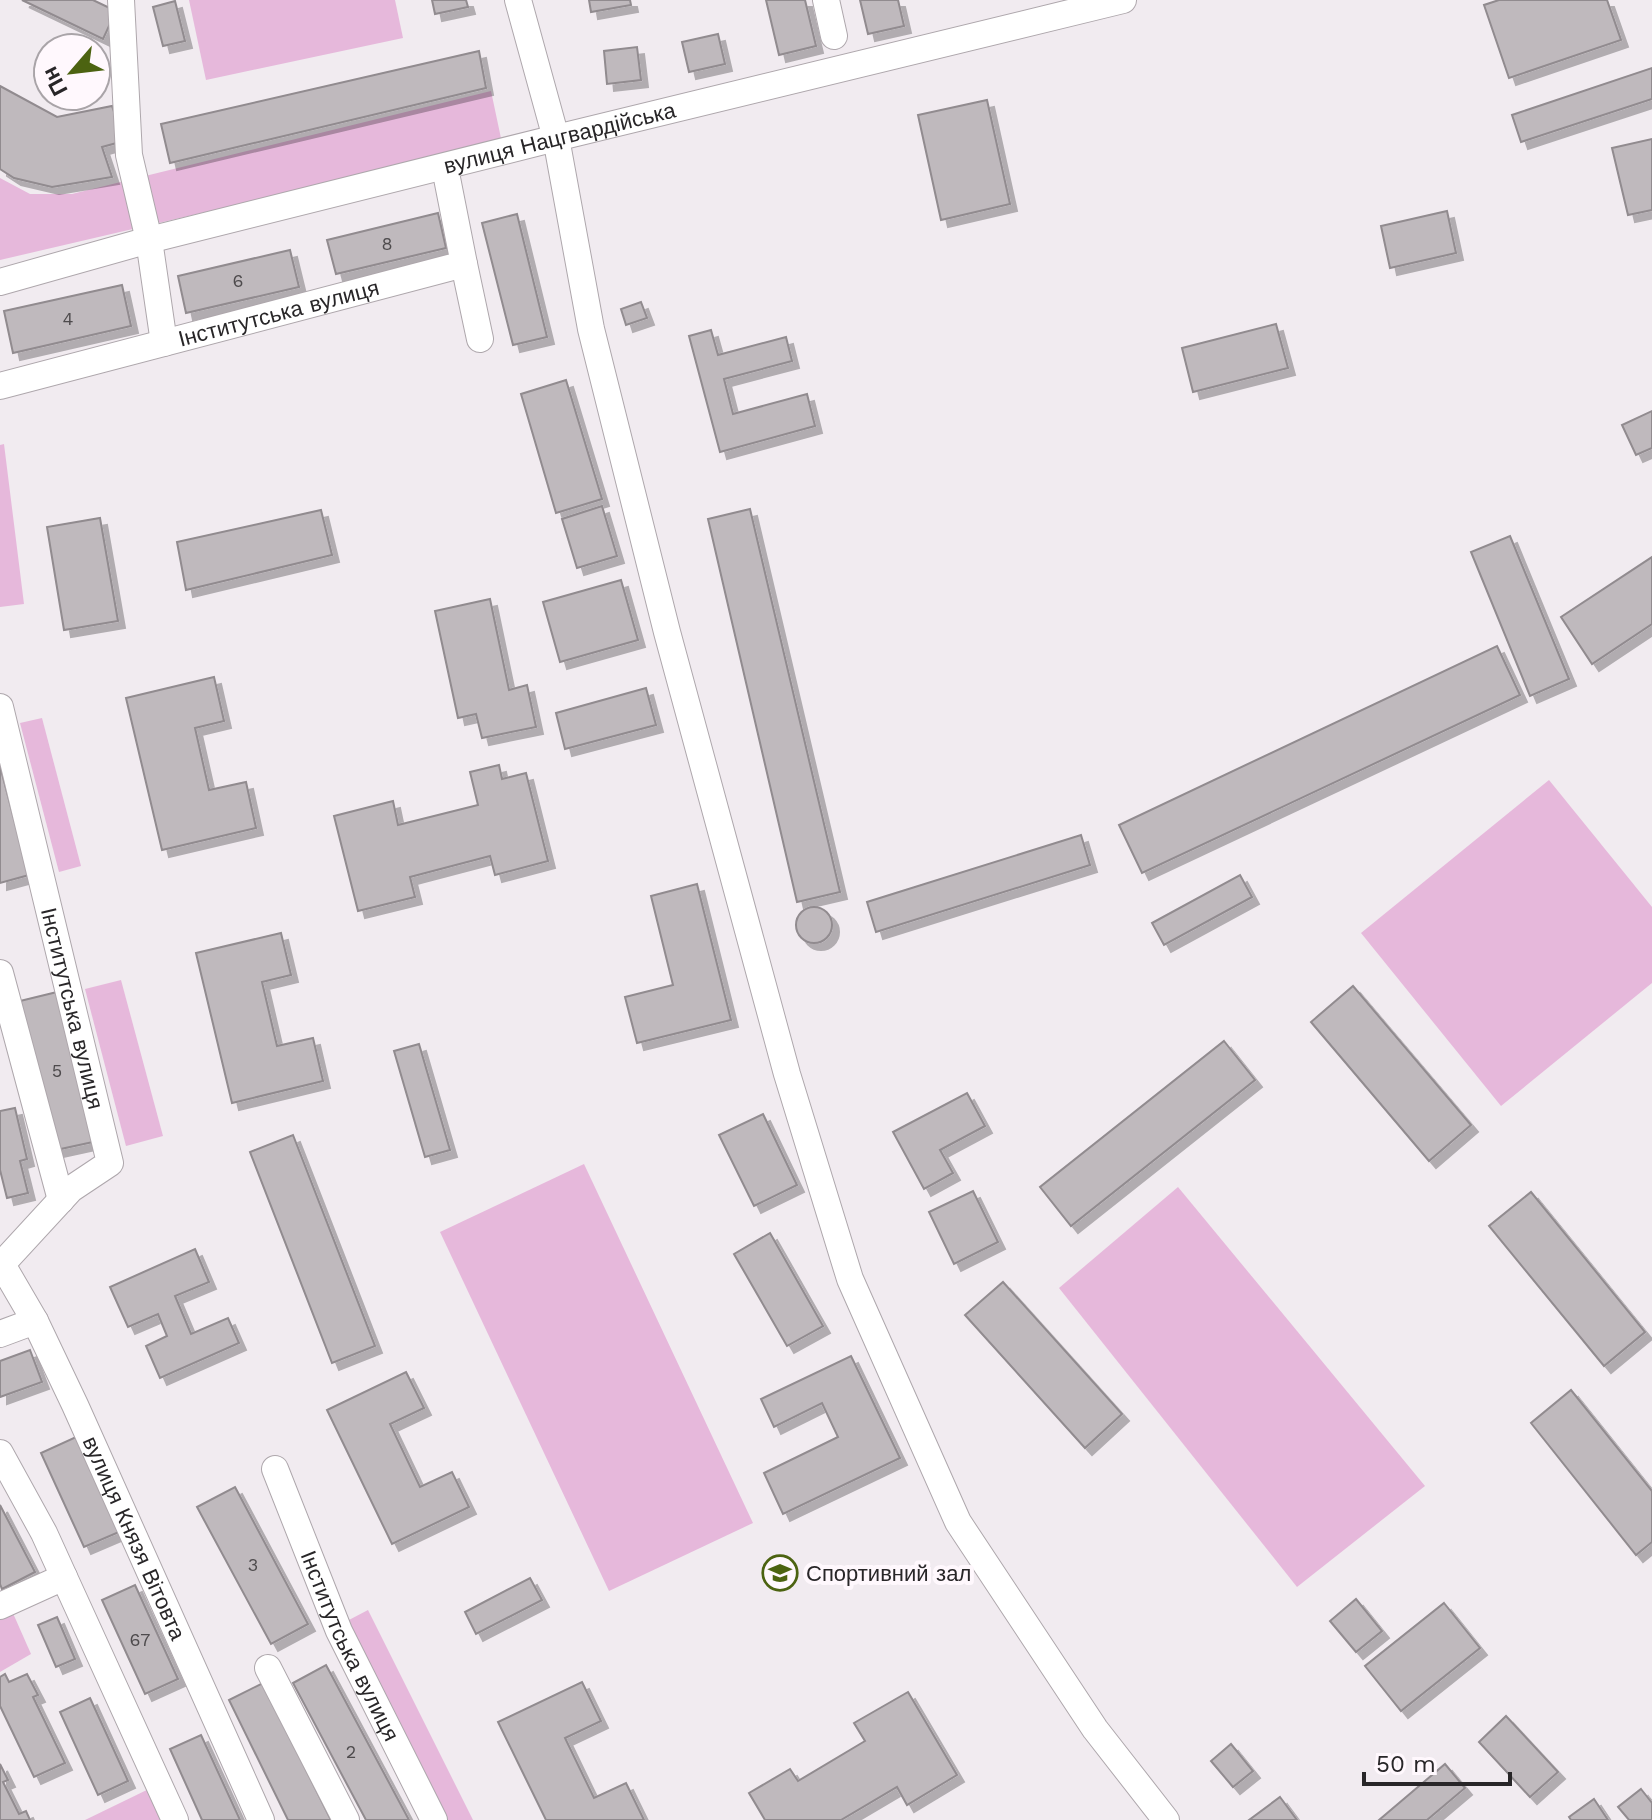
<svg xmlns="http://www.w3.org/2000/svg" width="1652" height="1820" font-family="'Work Sans',sans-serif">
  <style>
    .green { fill: #e6b8db }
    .building { fill: #bfb9bd; stroke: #918b8f; stroke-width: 2; filter: url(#shadow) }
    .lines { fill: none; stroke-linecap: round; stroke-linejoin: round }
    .minor-casing { stroke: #aea7ac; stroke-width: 28 }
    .minor { stroke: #fff; stroke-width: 26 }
    .labels { text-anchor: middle; stroke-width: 8; stroke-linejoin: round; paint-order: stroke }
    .number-label { font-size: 18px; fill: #4e4b4d }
    .street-label { font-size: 22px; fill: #282628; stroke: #fff8fd }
    .poi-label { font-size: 22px; fill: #282628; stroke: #fff8fd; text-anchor: start }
  </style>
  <defs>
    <filter id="shadow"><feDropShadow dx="7" dy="7" stdDeviation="0" flood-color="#0004"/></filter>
  </defs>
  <rect width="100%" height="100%" fill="#f1ebf0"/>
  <g class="green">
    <path d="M189,0H395L403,38L206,80Z"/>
    <path d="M491,91L502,143L0,260V178L30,194H72Z"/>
    <path d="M4,444L24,604L0,607V445Z"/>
    <path d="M42,718L81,866L59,872L20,723Z"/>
    <path d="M1549,780L1652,907V983L1501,1106L1361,933Z"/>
    <path d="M121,980L163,1136L126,1146L85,989Z"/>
    <path d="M584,1164L753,1523L609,1591L440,1232Z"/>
    <path d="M1178,1187L1425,1486L1297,1587L1059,1288Z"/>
    <path d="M368,1610L473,1820H443L347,1621Z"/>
    <path d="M12,1611L31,1654L0,1672V1617Z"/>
    <path d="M155,1786L171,1820H85Z"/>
  </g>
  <g class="building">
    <path d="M22,0H93L116,11L103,39Z"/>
    <path d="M432,0H466L468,7L435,14Z"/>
    <path d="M589,0H630L631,5L591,12Z"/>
    <path d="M766,0H805L816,46L779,55Z"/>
    <path d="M860,0H898L904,26L868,34Z"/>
    <path d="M1499,0H1607L1621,40L1509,78L1484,5Z"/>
    <path d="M175,1L185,41L163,46L153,7Z"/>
    <path d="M718,34L725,64L689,72L682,42Z"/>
    <path d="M637,47L641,80L607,84L604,51Z"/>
    <path d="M479,51L486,88L170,163L161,124Z"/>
    <path d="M1652,68V99L1521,142L1512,115Z"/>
    <path d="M0,86L57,117L112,106L124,141L102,147L112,177L52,187L14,178L0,169Z"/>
    <path d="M987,100L1010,204L941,220L918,115Z"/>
    <path d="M1652,139V210L1628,215L1612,148Z"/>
    <path d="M1447,211L1456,253L1390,268L1381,226Z"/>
    <path d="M438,213L446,248L336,274L327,240Z"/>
    <path d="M517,214L547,337L513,345L482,223Z"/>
    <path d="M290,250L299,287L186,313L178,276Z"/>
    <path d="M122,285L131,326L13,353L4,311Z"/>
    <path d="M641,302L647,318L626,325L621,309Z"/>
    <path d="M1276,324L1288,368L1193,392L1182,348Z"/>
    <path d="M711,330L718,355L786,337L792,361L724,379L733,414L807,394L815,426L720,452L689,336Z"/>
    <path d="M566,380L602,499L556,513L521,394Z"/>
    <path d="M1652,411V448L1636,455L1622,425Z"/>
    <path d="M602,506L617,556L577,568L562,519Z"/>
    <path d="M750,509L840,892L797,902L708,519Z"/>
    <path d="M321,510L332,555L186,590L177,542Z"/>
    <path d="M100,518L118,621L64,630L47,527Z"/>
    <path d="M1510,536L1569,679L1530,696L1471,552Z"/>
    <path d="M1652,557V624L1592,664L1561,617Z"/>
    <path d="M621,580L638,640L560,662L543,602Z"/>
    <path d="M490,599L509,690L527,685L536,727L482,738L476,714L458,718L435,611Z"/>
    <path d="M1497,646L1520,695L1142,873L1119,825Z"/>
    <path d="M214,677L224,721L195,728L209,790L246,782L256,828L162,850L126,698Z"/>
    <path d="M646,688L656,725L565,749L556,713Z"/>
    <path d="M499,765L502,779L526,773L548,861L495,875L490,856L410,877L415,897L358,911L334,816L393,801L398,825L478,805L470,772Z"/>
    <path d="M0,766L29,875L0,883Z"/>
    <path d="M1081,835L1090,865L876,932L867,902Z"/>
    <path d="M1240,875L1252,897L1164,945L1152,923Z"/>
    <path d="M697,884L731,1020L637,1043L625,997L673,985L651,896Z"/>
    <circle cx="814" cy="925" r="18"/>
    <path d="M281,933L291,975L262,982L277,1046L313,1038L323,1081L232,1103L196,953Z"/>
    <path d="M1353,986L1471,1125L1429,1161L1311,1022Z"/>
    <path d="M57,992L93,1142L56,1150L20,1001Z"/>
    <path d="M1224,1041L1255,1080L1071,1226L1040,1187Z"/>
    <path d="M419,1044L450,1150L425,1157L394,1051Z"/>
    <path d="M967,1093L985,1126L940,1150L953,1173L924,1189L893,1132Z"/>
    <path d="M15,1108L27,1159L20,1161L28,1193L7,1198L0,1170V1111Z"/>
    <path d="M763,1114L797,1185L754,1206L719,1135Z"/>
    <path d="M293,1135L375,1346L332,1363L250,1152Z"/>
    <path d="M973,1191L998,1242L954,1264L929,1212Z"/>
    <path d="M1531,1192L1645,1332L1604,1366L1489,1226Z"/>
    <path d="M770,1233L823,1326L787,1346L734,1254Z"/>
    <path d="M195,1249L209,1282L175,1296L191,1334L228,1318L239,1343L160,1378L146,1346L167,1336L158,1314L128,1327L110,1287Z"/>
    <path d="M1003,1282L1122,1414L1085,1448L965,1315Z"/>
    <path d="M30,1350L42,1382L0,1397V1361Z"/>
    <path d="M851,1356L900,1458L783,1514L764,1473L838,1437L822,1403L774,1427L761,1399Z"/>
    <path d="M406,1372L424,1408L390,1424L420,1487L452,1472L469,1507L392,1544L327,1410Z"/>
    <path d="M1571,1390L1652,1491V1542L1636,1555L1531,1423Z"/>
    <path d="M76,1437L119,1532L84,1547L41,1453Z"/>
    <path d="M235,1487L308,1624L271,1644L197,1507Z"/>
    <path d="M0,1505L35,1572L2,1589L0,1584Z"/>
    <path d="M530,1578L542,1600L476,1634L465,1612Z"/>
    <path d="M135,1585L178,1679L145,1694L102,1600Z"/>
    <path d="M1356,1599L1382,1631L1356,1652L1330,1621Z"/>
    <path d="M1444,1603L1480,1648L1401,1711L1365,1666Z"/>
    <path d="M57,1617L75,1659L56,1667L38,1625Z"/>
    <path d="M326,1665L409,1820H366L293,1683Z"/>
    <path d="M5,1674L9,1682L27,1674L38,1695L33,1697L65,1763L34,1777L0,1706V1677Z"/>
    <path d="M582,1682L601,1721L565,1738L594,1798L626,1783L644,1820H546L498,1722Z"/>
    <path d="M263,1683L331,1820H288L229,1700Z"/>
    <path d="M908,1692L957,1775L907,1805L897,1787L841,1820H765L749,1793L790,1769L798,1781L865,1741L854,1723Z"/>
    <path d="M90,1698L128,1781L98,1795L60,1712Z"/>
    <path d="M1506,1716L1558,1772L1530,1797L1479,1742Z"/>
    <path d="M201,1735L240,1820H202L170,1749Z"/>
    <path d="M1231,1744L1253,1771L1233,1787L1211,1761Z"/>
    <path d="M0,1764L8,1780L3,1782L19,1814L26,1811L30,1820H0Z"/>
    <path d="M1445,1764L1465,1788L1427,1820H1379Z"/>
    <path d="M1641,1789L1652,1803V1820H1629L1618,1807Z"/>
    <path d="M1280,1797L1297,1820H1249Z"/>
    <path d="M1594,1799L1608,1820H1571L1569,1817Z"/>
  </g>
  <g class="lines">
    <defs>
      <g id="minor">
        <path d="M121,0L129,155L149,240L164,343"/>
        <path d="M518,0L556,138L591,329L667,632L787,1074L850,1279L958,1522L1095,1729L1166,1820"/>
        <path d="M826,0L834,36"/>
        <path d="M464,264L480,339"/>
        <path id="s1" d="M0,282L149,240L556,138L1123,0"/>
        <path id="s2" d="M0,386L464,264L445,168"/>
        <path id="s3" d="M0,707L110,1163L71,1189L1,1265"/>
        <path d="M0,973L61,1200"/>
        <path id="s4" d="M0,1261L35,1321L75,1405L261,1820"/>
        <path d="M0,1334L35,1321"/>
        <path d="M0,1453L44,1533L64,1577"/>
        <path id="s5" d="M275,1469L339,1631L434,1820"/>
        <path d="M0,1606L64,1577L175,1820"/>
        <path d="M268,1668L346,1820"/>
      </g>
    </defs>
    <use href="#minor" class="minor-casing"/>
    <use href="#minor" class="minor"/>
  </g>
  <defs>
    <symbol id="university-ring" viewBox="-11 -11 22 22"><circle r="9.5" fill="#fff8fd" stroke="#4c6311" stroke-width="1.5"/><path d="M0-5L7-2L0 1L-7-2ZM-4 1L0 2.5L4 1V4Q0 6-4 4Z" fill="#4c6311"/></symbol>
  </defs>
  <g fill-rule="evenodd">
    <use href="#university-ring" x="760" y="1553" width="40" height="40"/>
  </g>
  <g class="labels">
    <g class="number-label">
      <text x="387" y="250">8</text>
      <text x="238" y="287">6</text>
      <text x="68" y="325">4</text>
      <text x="57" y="1077">5</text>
      <text x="253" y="1571">3</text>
      <text x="140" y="1646">67</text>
      <text x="351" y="1758">2</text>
    </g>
    <g class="street-label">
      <text dy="8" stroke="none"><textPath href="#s1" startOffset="578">вулиця Нацгвардійська</textPath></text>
      <text dy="8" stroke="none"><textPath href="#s2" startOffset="288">Інститутська вулиця</textPath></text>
      <text dy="8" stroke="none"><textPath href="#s3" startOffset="310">Інститутська вулиця</textPath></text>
      <text dy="8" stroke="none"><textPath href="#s4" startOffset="308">вулиця Князя Вітовта</textPath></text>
      <text dy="8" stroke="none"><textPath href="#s5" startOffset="192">Інститутська вулиця</textPath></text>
    </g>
    <g class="poi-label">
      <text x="806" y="1581">Спортивний зал</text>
    </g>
  </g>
  <g transform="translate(72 72) rotate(242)"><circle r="38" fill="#fff8fd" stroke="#a9a4a8" stroke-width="2"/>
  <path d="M0-6L14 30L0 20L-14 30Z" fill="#4c6311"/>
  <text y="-12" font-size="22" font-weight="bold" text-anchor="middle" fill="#282628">Пн</text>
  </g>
  <path d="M1364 1772v12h146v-12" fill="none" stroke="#282628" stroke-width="4"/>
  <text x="1376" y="1772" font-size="24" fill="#282628" stroke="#fff8fd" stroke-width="6" paint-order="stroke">50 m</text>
</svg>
